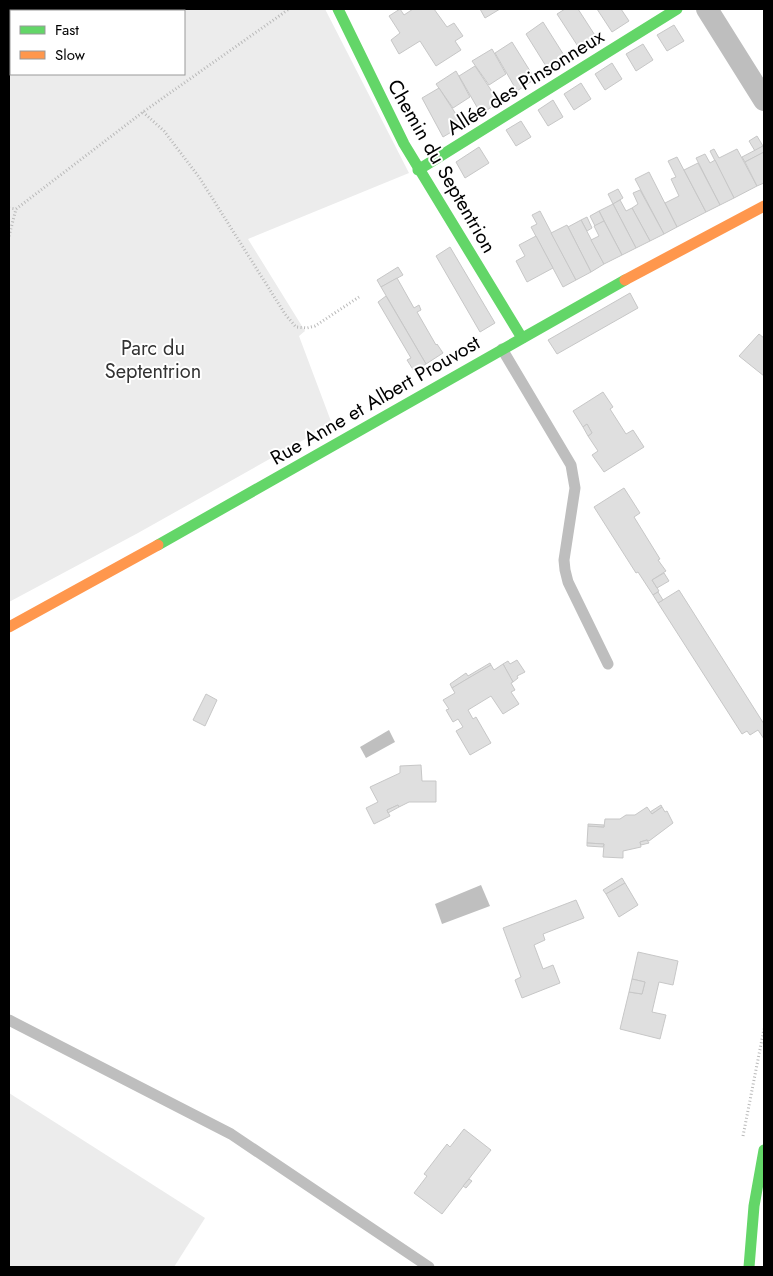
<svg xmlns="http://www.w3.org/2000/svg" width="773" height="1276" font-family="Jost,sans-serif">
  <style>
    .green { fill: #ececec; fill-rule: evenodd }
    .water { fill: #bfbfbf }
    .building { fill: #dfdfdf; stroke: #c7c7c7 }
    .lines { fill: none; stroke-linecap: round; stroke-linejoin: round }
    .path { stroke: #b9b9b9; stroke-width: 3; stroke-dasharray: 1 2.5; stroke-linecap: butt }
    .lane { stroke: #bebebe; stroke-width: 11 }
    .street { stroke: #bebebe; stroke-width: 22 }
    .fast { stroke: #63d668; stroke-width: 11 }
    .slow { stroke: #ff974d; stroke-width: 11 }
    .labels { text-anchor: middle; stroke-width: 4; stroke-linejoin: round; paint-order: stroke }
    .street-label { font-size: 20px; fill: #000; stroke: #fff }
    .park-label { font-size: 20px; fill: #333; stroke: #fff }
  </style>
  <rect width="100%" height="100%" fill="#fff"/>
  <g class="green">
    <path d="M9,9H325L409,173L248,239L305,331L299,336L332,424L138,533L9,602ZM11,11H184V74H11Z"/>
    <path d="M9,1093L205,1218L174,1267H9Z"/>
  </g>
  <g class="water">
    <path d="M389,730L395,742L366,758L360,747Z"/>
    <path d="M481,885L490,906L442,924L435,904Z"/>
  </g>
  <g class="building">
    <path d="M400,9L404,15L413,9H434L447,27L454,23L463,36L455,41L461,50L436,66L420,41L399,54L391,40L400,33L389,16Z"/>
    <path d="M480,9H500L485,18Z"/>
    <path d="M565,9H578L598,40L581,51L557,14Z"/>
    <path d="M597,9H621L629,21L612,32Z"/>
    <path d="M543,22L567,60L549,71L526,34Z"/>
    <path d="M674,25L684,41L667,51L657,35Z"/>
    <path d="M512,42L535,79L517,91L495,53Z"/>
    <path d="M643,44L653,60L636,71L626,54Z"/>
    <path d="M492,49L506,74L489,85L472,61Z"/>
    <path d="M612,63L622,79L605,90L595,74Z"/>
    <path d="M475,66L499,102L481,114L459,76Z"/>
    <path d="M456,71L470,97L453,108L436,84Z"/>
    <path d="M581,83L591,99L574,110L564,94Z"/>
    <path d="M439,88L463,125L443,137L422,98Z"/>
    <path d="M553,100L563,117L548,126L538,110Z"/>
    <path d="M521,121L531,137L516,146L506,130Z"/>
    <path d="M757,136L763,146L755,151L749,141Z"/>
    <path d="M763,146L764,152L745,162L742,157Z"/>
    <path d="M479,147L489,163L465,178L456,162Z"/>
    <path d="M714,149L719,158L737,149L757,186L734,198L710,151Z"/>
    <path d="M764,152V183L757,186L745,162Z"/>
    <path d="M705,154L710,163L715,160L734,198L720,205L696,158Z"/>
    <path d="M677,157L706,212L677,227L665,203L679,196L671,179L676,177L668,161Z"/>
    <path d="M698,163L720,205L706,212L684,170Z"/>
    <path d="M649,172L677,227L664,234L635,179Z"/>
    <path d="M618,189L623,198L613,204L608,194Z"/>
    <path d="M640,190L664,234L650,241L632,208L638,204L633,193Z"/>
    <path d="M620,200L626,211L632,208L650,241L636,248L613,204Z"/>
    <path d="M613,204L636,248L622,255L599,211Z"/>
    <path d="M540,211L576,280L563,287L531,227L537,224L532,215Z"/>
    <path d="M599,211L604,221L595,226L590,216Z"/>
    <path d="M587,217L592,228L587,231L581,220Z"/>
    <path d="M581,220L604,264L591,272L568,227Z"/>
    <path d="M604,221L622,255L604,264L591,240L599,236L594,226Z"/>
    <path d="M567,225L591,272L576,280L551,233Z"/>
    <path d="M536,236L553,268L527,282L516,261L525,256L519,245Z"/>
    <path d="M450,247L495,323L480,332L436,256Z"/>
    <path d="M398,267L403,275L381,287L377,280Z"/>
    <path d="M397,278L414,308L419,305L421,310L417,312L436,345L437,344L443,353L426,364L381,287Z"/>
    <path d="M630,293L638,308L557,354L548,340Z"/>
    <path d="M386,296L426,364L414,371L407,360L411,358L378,302Z"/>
    <path d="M759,334L764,338V376L739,356Z"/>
    <path d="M603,392L613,407L610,409L626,434L633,430L644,447L604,472L592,455L598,451L588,436L592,433L587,424L583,427L573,411Z"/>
    <path d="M587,424L592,433L588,436L583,427Z"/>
    <path d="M624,488L640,513L634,517L660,559L658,560L666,571L652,580L659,591L653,595L638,572L636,573L594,507Z"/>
    <path d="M664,573L669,581L657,588L652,580Z"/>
    <path d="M679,590L764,724V739L758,730L750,735L747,731L742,734L658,603Z"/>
    <path d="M658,592L663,600L658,603L653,595Z"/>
    <path d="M517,660L525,672L517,676L518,678L513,682L503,664L508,661L510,664Z"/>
    <path d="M490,663L491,665L452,688L450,684L466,673L468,676Z"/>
    <path d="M503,664L513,682L511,683L515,690L511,692L519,704L503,714L491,696L468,710L473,719L476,717L491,743L470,755L456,731L463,727L458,719L453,722L446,710L449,709L443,700L455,693L452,688L472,676L491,665L494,670Z"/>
    <path d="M206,694L217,700L205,726L193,720Z"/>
    <path d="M421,765L422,781H436V802H409L399,807L398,805L387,810L390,816L374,824L366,808L378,802L370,787L400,773V766Z"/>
    <path d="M398,805L399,807L388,813L387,810Z"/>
    <path d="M661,805L662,807L652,814L650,812Z"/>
    <path d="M647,807L652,814L662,807L665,812L667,811L673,823L649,841L647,840L640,842L641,847L623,851V858L603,857L604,844L587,843L588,826L604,827L605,819H620L626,815H635Z"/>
    <path d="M588,824L604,825V827L588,826Z"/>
    <path d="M647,840L649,843L641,845L640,842Z"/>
    <path d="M587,843L604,844L603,847L587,846Z"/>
    <path d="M622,878L625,883L606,894L603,890Z"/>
    <path d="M625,883L638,905L619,917L606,894Z"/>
    <path d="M576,900L584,918L543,934L545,940L534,945L543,969L553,965L560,983L522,998L515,980L521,977L503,928Z"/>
    <path d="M638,952L678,961L673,985L659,982L652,1012L666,1015L660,1039L620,1029L629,992L642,994L645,982L632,979Z"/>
    <path d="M632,979L645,982L642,994L629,992Z"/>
    <path d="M464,1129L491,1150L442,1214L414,1193L427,1176L424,1174L447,1144L450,1147Z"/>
    <path d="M469,1179L472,1181L466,1188L463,1186Z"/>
  </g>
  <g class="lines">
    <g class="path">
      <path d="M143,112L164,131L199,177L285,314L296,327L307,328L315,326L359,297"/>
      <path d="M9,208L16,209"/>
      <path d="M9,236L16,209L143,112L289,9"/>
      <path d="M743,1136L764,1029"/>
    </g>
    <g class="lane">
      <path d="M502,349L571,465L575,488L564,560L565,570L568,582L608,664"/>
      <path d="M9,1020L231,1134L429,1267"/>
    </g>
    <path class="street" d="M707,9L764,100"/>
    <g class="fast">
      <path d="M338,9L404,144L522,338"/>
      <path d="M418,170L677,9"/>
      <path d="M158,545L625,280"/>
      <path d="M749,1267L754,1206L764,1150"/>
    </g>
    <g class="slow">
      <path d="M625,280L764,206"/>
      <path d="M9,627L158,545"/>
    </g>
  </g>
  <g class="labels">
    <g class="street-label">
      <text transform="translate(525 82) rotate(-32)" y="7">Allée des Pinsonneux</text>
      <text transform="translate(442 166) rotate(60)" y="7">Chemin du Septentrion</text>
      <text transform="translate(375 400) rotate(-30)" y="7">Rue Anne et Albert Prouvost</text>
    </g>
    <g class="park-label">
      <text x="153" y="355">Parc du<tspan x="153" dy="23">Septentrion</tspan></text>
    </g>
  </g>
  <rect width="773" height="1276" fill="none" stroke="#000000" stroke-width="20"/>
  <rect x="10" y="10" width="175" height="65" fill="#ffffff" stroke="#999999"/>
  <rect x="20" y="26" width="25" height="8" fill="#63d668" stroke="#999999"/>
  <text x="55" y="35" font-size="15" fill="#000000">Fast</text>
  <rect x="20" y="51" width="25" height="8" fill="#ff974d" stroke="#999999"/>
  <text x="55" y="60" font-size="15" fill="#000000">Slow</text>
</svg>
